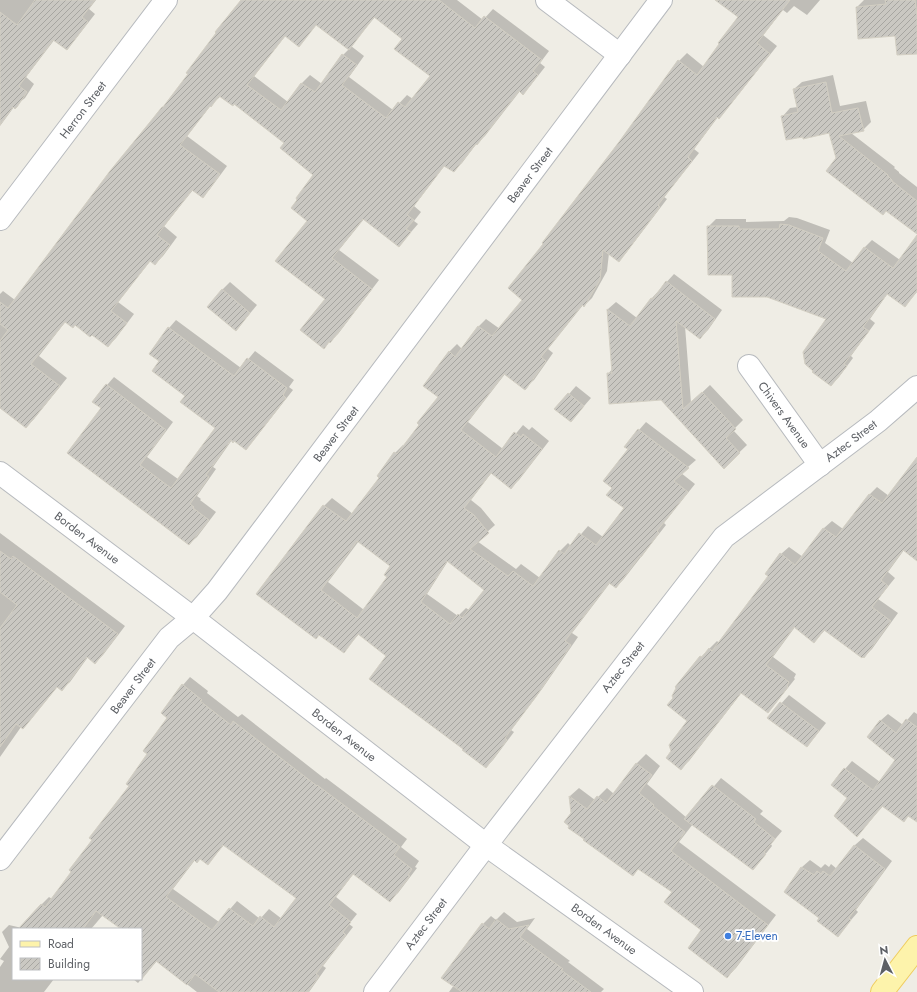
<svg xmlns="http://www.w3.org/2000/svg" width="917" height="992" font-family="Jost,sans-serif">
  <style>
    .shadow { fill: #0003; fill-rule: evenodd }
    .building { fill: url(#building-hatch); stroke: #d3cfc3; fill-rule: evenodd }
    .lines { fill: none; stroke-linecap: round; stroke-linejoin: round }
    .minor-casing { stroke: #b7babe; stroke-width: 24 }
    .major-casing { stroke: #efcc5e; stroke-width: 24 }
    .minor { stroke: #fff; stroke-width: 22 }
    .major { stroke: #fdf3ab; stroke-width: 22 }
    .shop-dot { fill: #3f7fe0; stroke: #fff; stroke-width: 1.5 }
    .labels { text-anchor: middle; stroke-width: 3.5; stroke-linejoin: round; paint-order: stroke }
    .street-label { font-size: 12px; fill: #5d6065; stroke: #fff }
    .shop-label { font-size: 12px; fill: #366cbe; stroke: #fff; text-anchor: start }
  </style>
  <defs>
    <pattern id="building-hatch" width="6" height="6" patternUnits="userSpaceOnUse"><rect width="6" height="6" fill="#cac8c2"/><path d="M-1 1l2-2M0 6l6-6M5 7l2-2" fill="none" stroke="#a7a6a1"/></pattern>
  </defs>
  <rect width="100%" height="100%" fill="#efede5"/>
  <g class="shadow">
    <path d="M0,0H96L89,9L95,14L74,41L67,48L55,39L26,77L34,84L25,98L14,107L0,126Z"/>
    <path d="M241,0H457L483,20L493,9L549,51L540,63L545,67L530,86L523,93L520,91L485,136L477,143L462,163L454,170L445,165L414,206L421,212L414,221L418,224L399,246L364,219L339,250L379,280L338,334L324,347L326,299L308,220L314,175L285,143L234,103L221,96L211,105L187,136L227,166L210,189L202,197L193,190L164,226L177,237L163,256L155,264L151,260L118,302L134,314L116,338L108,346L92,334L75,324L66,321L39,356L67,378L34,419L26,427L0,407V294L3,291L15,300L169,101ZM375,17L403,38L431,76L413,99L407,95L393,110L349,77L364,56L351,46ZM317,24L349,49L343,55L322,84L310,75L302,83L288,102L254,76L286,35L299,45Z"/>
    <path d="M724,0H820L807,15L794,6L787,13L783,10L763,35L777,46L726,110L718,117L694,149L699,153L664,197L667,199L626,253L619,260L609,253L607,271L592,298L584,306L583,305L548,349L553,353L534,380L525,388L505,374L468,422L503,449L523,425L529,430L532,427L549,441L519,480L511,487L492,472L471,500L481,508L495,525L477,541L516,569L521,564L540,578L560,551L568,543L571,546L588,526L603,537L625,508L613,488L629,449L639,430L646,422L696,460L681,473L695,484L664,523L666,525L623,580L616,587L610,583L572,633L578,637L542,689L511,730L514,732L493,760L486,767L464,749L387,656L359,634L343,652L320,634L316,638L324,506L332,498L353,514L381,477L395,453L403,445L404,446L439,397L449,352L457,344L462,349L479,326L486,319L500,329L524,299L544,244L679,61L687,53L704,67L739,17ZM359,541L392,566L389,577L364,610L328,582ZM448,561L486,590L469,610L466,608L458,616L427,594Z"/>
    <path d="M864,0H917V53L896,35L857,7Z"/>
    <path d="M833,75L840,106L866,101L871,122L863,130L851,133L895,167L894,168L899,172V173L917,187V233L837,158L830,132L783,116L790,108L798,107L794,89L802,82Z"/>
    <path d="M789,217L797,218L830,230L825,243L853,263L864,248L872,240L900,260L917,237V292L905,306L888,293L870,319L875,323L851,356L853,358L839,377L831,385L828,319L733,274L708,227L716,219H746V222L784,221Z"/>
    <path d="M674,274L722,310L708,330L700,338L685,326L691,403L710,385L743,420L733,430L747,445L724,467L661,399L608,374L613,368L608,309L616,302L637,318L652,298Z"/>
    <path d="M230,282L257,305L236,330L222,290Z"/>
    <path d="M176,320L241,368L255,351L294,380L289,387L293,390L253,441L246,449L234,440H232L213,467L216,469L197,496L201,499L200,500L216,512L197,537L189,544L102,408L107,385L114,377L173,422L147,457L178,479L216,428L186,396L160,361L169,328Z"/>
    <path d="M576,386L591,398L571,421L556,409Z"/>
    <path d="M917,460V555L904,550L888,572L895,578L878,599L898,613L872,649L864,657L825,630L814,642L795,627L773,657L796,674L794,678L795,679L775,704L768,712L742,692L689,761L681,768L672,751L689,721L701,657L717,641L719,643L769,576L781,554L789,547L803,557L824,528L832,521L843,529L870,494L877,487L889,496Z"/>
    <path d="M0,533L125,626L103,655L95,663L88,657L70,682L62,689L58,686L30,720L23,728L21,727L0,757Z"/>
    <path d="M190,677L208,691L207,693L238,717L242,714L325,779L326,778L407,839L401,847L419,861L415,867L417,868L398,893L390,900L354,873L336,897L357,914L349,924L353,927L323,966L326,968L309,992H197L157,961L138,983L133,979H141V929H123L103,915L91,929H13V979H54L44,992H0V967L4,961L0,959L9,947L2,932L9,925L22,928L30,916L49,897L52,899L73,872L130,786L169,718L183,685ZM224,845L298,898L282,919L269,909L260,919L237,901L219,922L173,889L195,860L200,858L208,864Z"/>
    <path d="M789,695L826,723L814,738L807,746L769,717Z"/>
    <path d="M914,712L917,714V811L909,815L904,821L883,806L857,836L848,797L845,769L852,761L880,782L897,759L880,721L888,714L903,725Z"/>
    <path d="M646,754L660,766L647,784L687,818L721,778L763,811L760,814L782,831L771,844L772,846L760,861L693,824L679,842L776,915L736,968L727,977L703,930L673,892L639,868L633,875L572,813L570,796L579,788L595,800L607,788L614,794L637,763Z"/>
    <path d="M863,838L892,861L856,910L858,912L838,935L820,918L785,892L802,867L810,860L821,868L825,864L829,867L831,864L837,869L855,845Z"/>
    <path d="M504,912L517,922L535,918L527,929L570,961L568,962L604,989L601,992H449L454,985L443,977L483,924L491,916L496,920Z"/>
  </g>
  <g class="building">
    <path d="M35,0H95L82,17L88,22L67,50L53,40L19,86L27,92L17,107L15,109L13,107L0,125V12L17,25Z"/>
    <path d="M241,0H439L475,28L484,16L542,60L533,71L538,75L523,95L519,91L477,145L476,144L454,172L444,166L407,215L414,220L406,229L411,232L399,247L363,219L332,258L372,289L330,343L329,342L324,349L300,330L325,299L275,261L307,221L291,208L297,200L296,198L313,175L280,148L284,143L234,104L233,106L219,96L211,107L210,106L180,145L220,174L203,198L192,190L157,235L170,245L155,265L150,261L111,311L127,323L108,347L92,335L90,337L75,325L73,328L65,322L31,364L60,386L26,428L0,408V341L8,330L0,324V302L8,308L110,171L150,122L162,107H163L188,74L186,73L216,33L215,32ZM374,17L402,39L394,49L430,76L405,107L398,102L386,118L342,85L357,65L342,54L315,92L301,83L281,110L247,85L285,36L299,47L316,25L349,50Z"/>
    <path d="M715,0H790L757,43L770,54L719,119L717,117L688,157L692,161L658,205L660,207L619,262L603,250L600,280L584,307L582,305L541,357L546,361L526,389L525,390L504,374L461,430L496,457L514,432L521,437L523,434L542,449L511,489L491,473L464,508L474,515L489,533L470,549L508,576L513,571L533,586L559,550L564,554L579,533L596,545L624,508L606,495L612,488L603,481L628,449L624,447L638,429L689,468L674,481L688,492L657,531L659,533L641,557L640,556L616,588L609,583L565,641L571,645L535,698L505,738L507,740L486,768L462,750L463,749L369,679L386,656L358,634L344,653L319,635L316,639L256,594L323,505L346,521L379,478L377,476L394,452L397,454L419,425L417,423L438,397L423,386L449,351L455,357L478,326L492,336L522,300L508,288L543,244L542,243L619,142L678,60L697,75L719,44L718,43L738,17ZM357,541L390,566L384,575L387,577L357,618L321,590ZM447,561L484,590L462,618L458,614L450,624L421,602Z"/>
    <path d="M885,0H915L917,16V54L897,55L895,36L858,39L856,7L886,4Z"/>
    <path d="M826,82L832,113L858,108L864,131L839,136L888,175V176L892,180V181L917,201V234L886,211L883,215L826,171L836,158L829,133L803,139V137L786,140L781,116L798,112L793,89Z"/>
    <path d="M780,224L789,225L823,238L818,251L846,271L864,247L893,268L917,235V291L905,307L887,294L863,327L869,331L844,364L847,366L831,386L812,372L813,371L805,364L803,352L826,319L767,297H732V275H708L707,226H739V229H779Z"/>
    <path d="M666,281L715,319L700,339L676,321L683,409L702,392L736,429L726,438L740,453L724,469L661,400L609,404L607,373H612L607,309L630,326L651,298L653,299Z"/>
    <path d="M222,289L250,313L236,331L207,307Z"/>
    <path d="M168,327L234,376L247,358L287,388L283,395L286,398L246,450L234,441L233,443L231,440L206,475L209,477L190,504L194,507L193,508L209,520L189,545L67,453L101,408L92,402L106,384L166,430L140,465L171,488L215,428L180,402L185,396L152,371L159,361L149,354Z"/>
    <path d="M568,393L584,406L571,422L554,409Z"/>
    <path d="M917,457V561L903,550L881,580L888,586L872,607L891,621L864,658L863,657L862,658L824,630L814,643L794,627L766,665L789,682L787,686L788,687L768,713L741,693L681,770L666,758L671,751L669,745L687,721L667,705L673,698L672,696L676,688L675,687L700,656L702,657L709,648L712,651L768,576L765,574L780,553L795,565L823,528L836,537L869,494L882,503Z"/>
    <path d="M0,551L11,559L13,556L118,634L95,664L87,657L62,691L57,687L23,729L16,724L0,747V628L17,605L0,592Z"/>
    <path d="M182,684L202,700L200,701L231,725L233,721L317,786V785L400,847L394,855L412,869L408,875L410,876L390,902L353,874L329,905L351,922L343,932L346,935L316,974L319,976L308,992H219L195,974L187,985L156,961L141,980V929H121L96,911L83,929H18L41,904L45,907L57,891L71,872L69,870L92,840L89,838L129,786L126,784L147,754L143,751L167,718L161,713ZM223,845L296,898L274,927L260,916L253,926L229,908L212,930L166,897L194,860L197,863L200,859L208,865Z"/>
    <path d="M780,702L819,731L807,747L767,718Z"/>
    <path d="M906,719L917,727V822L908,816L904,822L882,806L857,837L834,816L847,798L831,785L844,768L873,790L895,760L867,737L880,720L896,733Z"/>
    <path d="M636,763L652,775L639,793L654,805L653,806L685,832L671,851L768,925L727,978L688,948L701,930L664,902L672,892L638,869L633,876L583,840L584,839L568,828L569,826L564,822L571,813L569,796L587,809L597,796L606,803Z"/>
    <path d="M712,785L756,819L754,822L775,839L764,852L766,854L753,870L684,819Z"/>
    <path d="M854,845L885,869L849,918L851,920L838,937L817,921L819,918L784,892L801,867L814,875L817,871L821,874L823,871L830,876Z"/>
    <path d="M496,919L509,929L529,925L520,937L563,969L561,970L591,992H462L441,978L482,923L489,929Z"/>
  </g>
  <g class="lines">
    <defs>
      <g id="minor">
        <path d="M547,0L620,55"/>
        <path d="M0,219L166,0"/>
        <path d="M749,366L820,465"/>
        <path d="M0,473L193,618L486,845L692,992"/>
        <path d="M0,859L169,638L193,618L217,591L661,0"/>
        <path d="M375,992L486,845L724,537L878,421L917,387"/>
      </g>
      <path id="major" d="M882,992L917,947"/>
    </defs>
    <use href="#minor" class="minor-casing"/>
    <use href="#major" class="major-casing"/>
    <use href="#minor" class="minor"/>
    <use href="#major" class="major"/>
  </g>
  <circle class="shop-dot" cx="728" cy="936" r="4"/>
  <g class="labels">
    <g class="street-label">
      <text transform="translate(83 110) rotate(-53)" y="4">Herron Street</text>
      <text transform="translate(530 175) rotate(-53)" y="4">Beaver Street</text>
      <text transform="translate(784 415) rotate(54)" y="4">Chivers Avenue</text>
      <text transform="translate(336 434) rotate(-53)" y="4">Beaver Street</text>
      <text transform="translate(851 441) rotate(-37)" y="4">Aztec Street</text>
      <text transform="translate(87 538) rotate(37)" y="4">Borden Avenue</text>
      <text transform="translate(623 667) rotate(-52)" y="4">Aztec Street</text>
      <text transform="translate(133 686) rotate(-53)" y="4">Beaver Street</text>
      <text transform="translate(344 735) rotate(38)" y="4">Borden Avenue</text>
      <text transform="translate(426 924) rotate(-53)" y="4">Aztec Street</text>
      <text transform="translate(604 929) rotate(36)" y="4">Borden Avenue</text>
    </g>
    <g class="shop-label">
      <text x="736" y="940">7-Eleven</text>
    </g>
  </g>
  <rect x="12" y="928" width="130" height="52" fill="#ffffff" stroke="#bebfc1"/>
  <rect x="20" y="941" width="20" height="6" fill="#fdf3ab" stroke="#bebfc1"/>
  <text x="48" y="948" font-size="12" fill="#5d6065">Road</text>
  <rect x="20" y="958" width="20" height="12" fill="url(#building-hatch)" stroke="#bebfc1"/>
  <text x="48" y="968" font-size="12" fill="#5d6065">Building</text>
  <g transform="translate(885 960) rotate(354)" stroke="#ffffff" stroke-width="3" paint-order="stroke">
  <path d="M0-3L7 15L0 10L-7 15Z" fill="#5d6065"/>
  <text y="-6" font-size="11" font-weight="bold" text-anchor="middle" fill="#5d6065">N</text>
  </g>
</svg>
